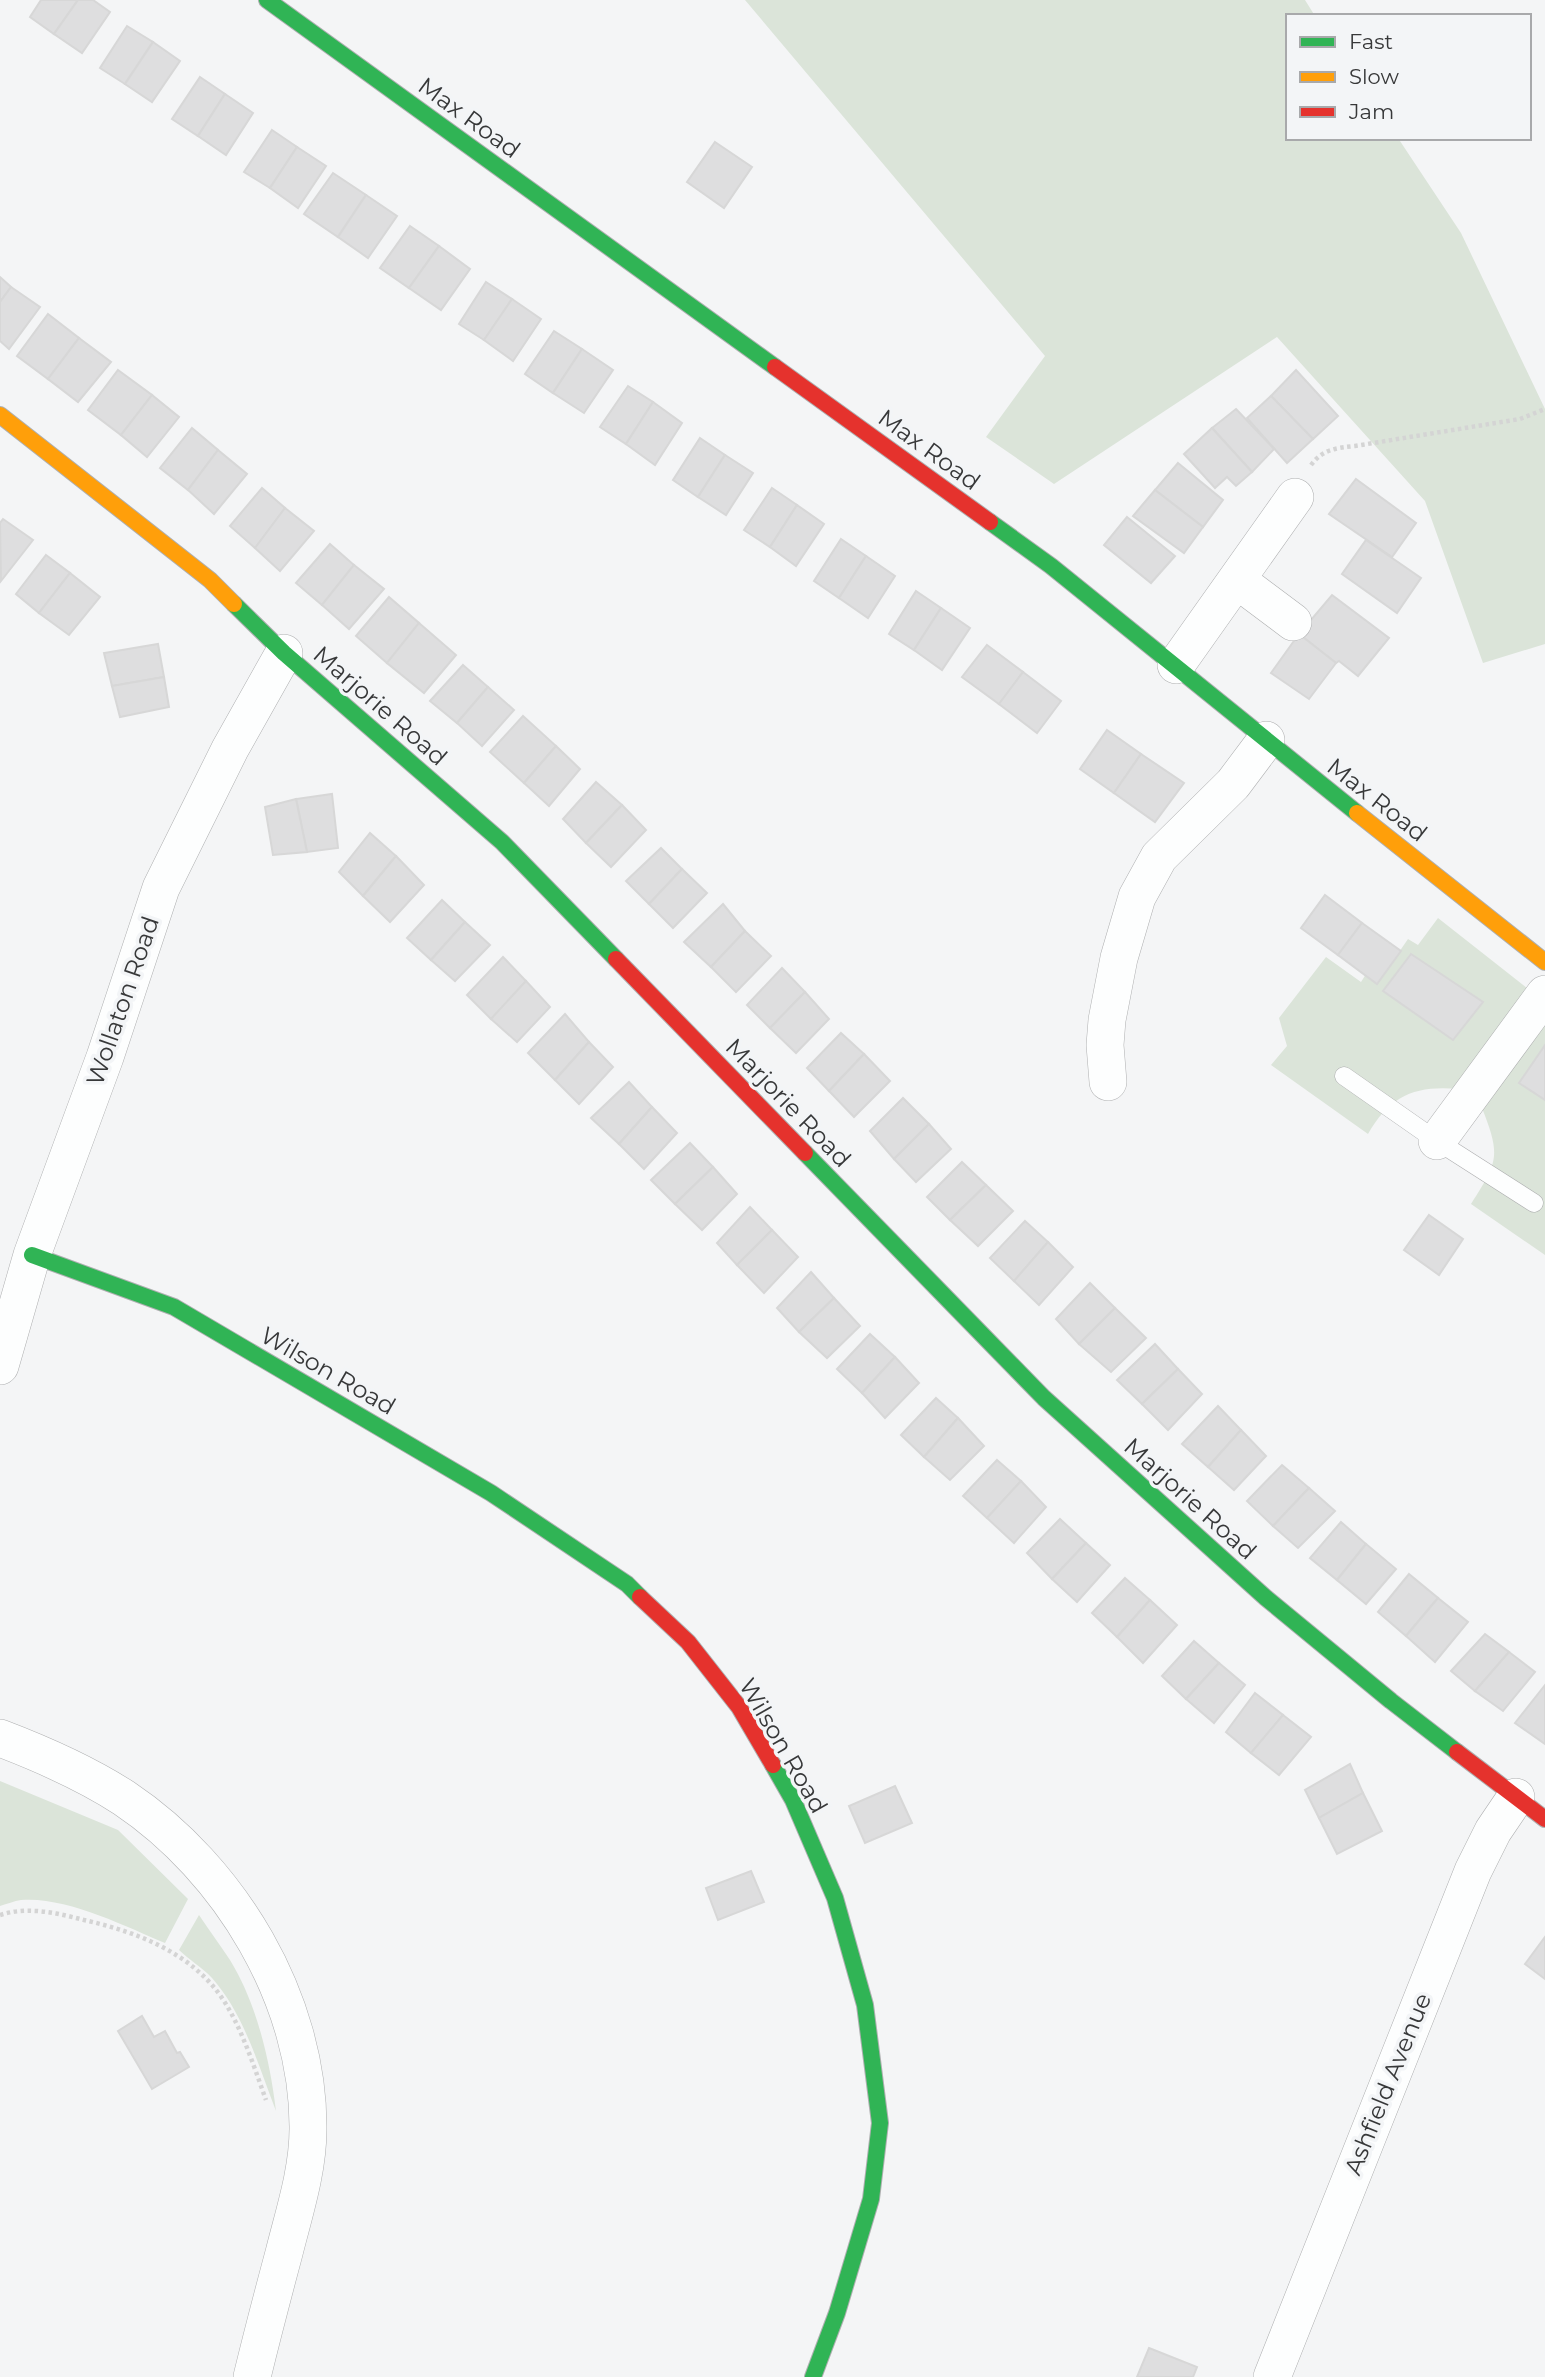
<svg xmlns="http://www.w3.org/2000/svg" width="1545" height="2377" font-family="Montserrat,sans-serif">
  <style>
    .green { fill: #dbe4d9 }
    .building { fill: #dededf; stroke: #d7d7d7; stroke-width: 2 }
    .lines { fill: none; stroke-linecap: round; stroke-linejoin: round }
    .lane-casing { stroke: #aeafb0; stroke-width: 19 }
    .street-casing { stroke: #aeafb0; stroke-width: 38 }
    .fast-casing { stroke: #aeafb0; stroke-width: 18 }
    .slow-casing { stroke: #aeafb0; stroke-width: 18 }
    .jam-casing { stroke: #aeafb0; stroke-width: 18 }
    .path { stroke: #d4d4d4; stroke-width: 4.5; stroke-dasharray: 3.5 3.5; stroke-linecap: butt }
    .lane { stroke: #fdfefe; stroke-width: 18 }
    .street { stroke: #fdfefe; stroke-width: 37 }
    .fast { stroke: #30b455; stroke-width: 16 }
    .slow { stroke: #ff9f0a; stroke-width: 16 }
    .jam { stroke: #e5322d; stroke-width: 16 }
    .labels { text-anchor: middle; stroke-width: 7; stroke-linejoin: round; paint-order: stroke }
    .street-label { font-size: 24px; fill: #373839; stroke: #f3f5f7 }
  </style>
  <rect width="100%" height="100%" fill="#f4f5f6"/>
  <g class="green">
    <path d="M745,0H1305L1315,16H1288V138H1398L1461,233L1545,409V644L1483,663L1425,501L1277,337L1054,484L986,437L1045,356Z"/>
    <path d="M1438,918L1532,992L1459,1089C1416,1085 1390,1095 1368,1134L1271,1065L1287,1046L1279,1018L1326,957L1361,982L1373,963L1386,971L1408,939L1418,945Z"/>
    <path d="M1545,1022V1255L1471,1204C1498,1162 1501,1156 1482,1108Z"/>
    <path d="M0,1781L118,1830L188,1899L165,1943C125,1926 65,1896 21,1900C14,1901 7,1904 0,1906Z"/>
    <path d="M199,1915C209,1930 220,1945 230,1960C257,2004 270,2061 276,2111C259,2067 244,2014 212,1978C202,1967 189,1960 179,1950Z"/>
  </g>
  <g class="building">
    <path d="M41,0H78L54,34L30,17Z"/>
    <path d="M78,0H93L110,12L82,53L54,34Z"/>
    <path d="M127,26L153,42L125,84L100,68Z"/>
    <path d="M153,42L180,61L152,102L125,84Z"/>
    <path d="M200,77L225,94L198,136L172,119Z"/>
    <path d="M225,94L253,113L226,155L198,136Z"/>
    <path d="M272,130L297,147L270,188L244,172Z"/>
    <path d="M715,142L752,167L724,208L687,182Z"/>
    <path d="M297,147L326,166L298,208L270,188Z"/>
    <path d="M333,173L366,195L338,237L304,214Z"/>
    <path d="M366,195L397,216L368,258L338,237Z"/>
    <path d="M410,226L439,246L409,288L380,268Z"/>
    <path d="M439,246L470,269L441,310L409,288Z"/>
    <path d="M0,277L11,287L0,302Z"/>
    <path d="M486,282L512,299L484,340L459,324Z"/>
    <path d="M11,287L40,307L9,349L0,341V302Z"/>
    <path d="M512,299L541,319L513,361L484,340Z"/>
    <path d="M48,314L79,338L48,379L17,356Z"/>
    <path d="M554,331L582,349L553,393L525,374Z"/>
    <path d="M79,338L111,362L78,402L48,379Z"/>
    <path d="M582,349L613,370L584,413L553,393Z"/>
    <path d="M118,370L152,395L121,435L88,410Z"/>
    <path d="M1296,370L1338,416L1313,439L1271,396Z"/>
    <path d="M628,386L653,402L626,444L600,427Z"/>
    <path d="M152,395L179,417L147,457L121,435Z"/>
    <path d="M1271,396L1313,439L1287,463L1247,418Z"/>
    <path d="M653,402L682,423L655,465L626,444Z"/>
    <path d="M1236,409L1274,449L1252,472L1212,428Z"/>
    <path d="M192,428L218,450L188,490L160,468Z"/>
    <path d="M1212,428L1252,472L1236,486L1227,477L1215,488L1184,454Z"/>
    <path d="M700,438L725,455L698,497L673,480Z"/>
    <path d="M218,450L247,474L214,514L188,490Z"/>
    <path d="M725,455L753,473L726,515L698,497Z"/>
    <path d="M1178,463L1223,500L1203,527L1155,490Z"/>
    <path d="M1356,479L1416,523L1392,557L1329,514Z"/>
    <path d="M262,488L285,508L255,548L230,526Z"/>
    <path d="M772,488L797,505L770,547L744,530Z"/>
    <path d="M1155,490L1203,527L1184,553L1133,516Z"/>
    <path d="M797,505L824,524L796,566L770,547Z"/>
    <path d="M285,508L314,531L280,571L255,548Z"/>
    <path d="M1127,517L1175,556L1151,583L1104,545Z"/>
    <path d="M3,519L33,540L1,581L0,523Z"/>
    <path d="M841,539L866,556L839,598L814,581Z"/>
    <path d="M1366,540L1421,578L1397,613L1342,574Z"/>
    <path d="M330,544L354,565L322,605L296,583Z"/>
    <path d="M46,555L70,573L39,613L16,594Z"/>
    <path d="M866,556L895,576L868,618L839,598Z"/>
    <path d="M354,565L384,589L349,629L322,605Z"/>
    <path d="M70,573L100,597L69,635L39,613Z"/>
    <path d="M916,591L941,608L914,650L889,634Z"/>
    <path d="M1332,595L1389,638L1358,676L1339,661L1336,663L1299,634Z"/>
    <path d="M389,597L419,623L387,663L356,636Z"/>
    <path d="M941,608L970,628L942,670L914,650Z"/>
    <path d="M419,623L456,655L424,693L387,663Z"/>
    <path d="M1299,634L1336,663L1309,699L1271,673Z"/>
    <path d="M158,644L164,677L112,686L104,653Z"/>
    <path d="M987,645L1023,672L999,704L962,677Z"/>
    <path d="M463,665L488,687L457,723L430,701Z"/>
    <path d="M1023,672L1061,701L1037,733L999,704Z"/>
    <path d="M164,677L169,707L120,717L112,686Z"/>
    <path d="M488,687L514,710L482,746L457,723Z"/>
    <path d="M523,716L556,746L524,783L490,752Z"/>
    <path d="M1107,730L1141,754L1114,793L1080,769Z"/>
    <path d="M556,746L580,769L549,806L524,783Z"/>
    <path d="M1141,754L1184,783L1155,822L1114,793Z"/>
    <path d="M596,782L622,805L586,843L563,819Z"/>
    <path d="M332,794L338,848L307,852L296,799Z"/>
    <path d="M296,799L307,852L273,855L265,807Z"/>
    <path d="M622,805L646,830L611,867L586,843Z"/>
    <path d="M370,833L396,856L363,896L339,872Z"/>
    <path d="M661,848L682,869L649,904L626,881Z"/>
    <path d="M396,856L424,885L390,922L363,896Z"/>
    <path d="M682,869L707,893L673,928L649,904Z"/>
    <path d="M1325,895L1362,923L1338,955L1301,928Z"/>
    <path d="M442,900L465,922L431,960L407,938Z"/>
    <path d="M723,904L745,931L711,967L684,942Z"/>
    <path d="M465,922L490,945L455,981L431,960Z"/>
    <path d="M1362,923L1401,951L1377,984L1338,955Z"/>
    <path d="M745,931L771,956L736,992L711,967Z"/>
    <path d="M1411,954L1483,1002L1453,1040L1383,991Z"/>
    <path d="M503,957L526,981L491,1019L467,995Z"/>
    <path d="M782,968L805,992L770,1028L747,1005Z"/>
    <path d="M526,981L550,1007L517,1042L491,1019Z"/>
    <path d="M805,992L829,1019L796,1053L770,1028Z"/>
    <path d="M565,1014L589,1042L555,1080L528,1053Z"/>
    <path d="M841,1033L864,1054L829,1091L807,1068Z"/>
    <path d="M589,1042L613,1067L579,1104L555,1080Z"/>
    <path d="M1545,1045V1100L1519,1083Z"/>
    <path d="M864,1054L890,1081L854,1117L829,1091Z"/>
    <path d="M629,1082L652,1107L619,1144L591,1118Z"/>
    <path d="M903,1098L929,1124L894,1159L870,1131Z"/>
    <path d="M652,1107L677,1133L644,1169L619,1144Z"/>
    <path d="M929,1124L951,1149L916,1182L894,1159Z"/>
    <path d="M690,1143L713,1167L675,1204L651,1180Z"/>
    <path d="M962,1162L986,1185L950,1220L927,1197Z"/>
    <path d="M713,1167L737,1194L702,1230L675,1204Z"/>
    <path d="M986,1185L1013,1211L978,1246L950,1220Z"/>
    <path d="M750,1207L772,1230L737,1265L717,1243Z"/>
    <path d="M1429,1215L1463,1239L1439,1275L1404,1250Z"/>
    <path d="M1025,1221L1048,1242L1014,1281L990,1258Z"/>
    <path d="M772,1230L798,1257L764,1293L737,1265Z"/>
    <path d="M1048,1242L1073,1267L1039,1305L1014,1281Z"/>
    <path d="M811,1272L834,1298L799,1332L777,1308Z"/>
    <path d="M1090,1283L1115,1308L1079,1344L1056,1319Z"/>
    <path d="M834,1298L860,1326L827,1358L799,1332Z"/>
    <path d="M1115,1308L1146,1338L1111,1372L1079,1344Z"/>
    <path d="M870,1334L895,1357L862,1393L837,1369Z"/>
    <path d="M1155,1344L1178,1369L1142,1404L1117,1380Z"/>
    <path d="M895,1357L919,1383L885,1418L862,1393Z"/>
    <path d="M1178,1369L1202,1394L1168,1430L1142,1404Z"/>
    <path d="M936,1398L958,1418L924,1457L901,1435Z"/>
    <path d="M1218,1406L1241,1430L1208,1467L1182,1444Z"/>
    <path d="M958,1418L984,1446L950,1480L924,1457Z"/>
    <path d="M1241,1430L1266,1456L1234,1490L1208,1467Z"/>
    <path d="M997,1460L1021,1481L987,1518L963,1496Z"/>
    <path d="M1282,1465L1309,1488L1273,1526L1247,1501Z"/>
    <path d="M1021,1481L1046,1507L1014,1543L987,1518Z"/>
    <path d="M1309,1488L1335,1511L1298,1548L1273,1526Z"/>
    <path d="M1060,1519L1086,1543L1052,1579L1027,1553Z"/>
    <path d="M1341,1522L1366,1544L1337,1580L1310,1558Z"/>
    <path d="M1086,1543L1110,1565L1077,1602L1052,1579Z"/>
    <path d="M1366,1544L1396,1569L1366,1604L1337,1580Z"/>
    <path d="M1409,1574L1438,1598L1406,1636L1378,1612Z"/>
    <path d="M1125,1578L1150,1600L1117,1637L1092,1613Z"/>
    <path d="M1438,1598L1468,1622L1435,1662L1406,1636Z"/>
    <path d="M1150,1600L1177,1625L1143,1663L1117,1637Z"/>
    <path d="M1485,1634L1509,1652L1475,1691L1451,1671Z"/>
    <path d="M1194,1641L1219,1663L1186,1699L1162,1676Z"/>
    <path d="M1509,1652L1535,1672L1503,1711L1475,1691Z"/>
    <path d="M1219,1663L1245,1685L1214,1723L1186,1699Z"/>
    <path d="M1545,1685V1744L1515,1723Z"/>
    <path d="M1255,1693L1283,1715L1251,1753L1226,1732Z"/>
    <path d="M1283,1715L1311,1737L1279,1775L1251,1753Z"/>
    <path d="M1350,1764L1363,1793L1319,1818L1305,1790Z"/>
    <path d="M895,1786L912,1823L865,1843L849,1806Z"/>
    <path d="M1363,1793L1382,1831L1337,1854L1319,1818Z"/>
    <path d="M751,1871L764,1902L718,1920L706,1888Z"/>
    <path d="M1545,1937V1979L1525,1964Z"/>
    <path d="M142,2016L154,2037L165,2031L177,2053L180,2052L189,2067L152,2089L118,2031Z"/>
    <path d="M1149,2348L1197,2367L1193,2377H1137Z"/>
  </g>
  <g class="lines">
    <defs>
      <path id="lane" d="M1344,1076L1437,1141L1534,1203"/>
      <g id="street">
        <path d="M1237,580L1293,622"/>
        <path d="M1176,665L1295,497"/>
        <path d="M1108,1082L1105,1045L1107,1020L1119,958L1137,897L1159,857L1233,784L1266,740"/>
        <path d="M1437,1141L1545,994"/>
        <path d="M0,1366L32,1255L105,1057L161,888L230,749L284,653"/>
        <path d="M0,1738C42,1754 87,1774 124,1798C230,1869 309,2000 308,2129C308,2171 294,2213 284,2253C273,2294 262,2336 252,2377"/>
        <path d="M1272,2377L1473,1871L1493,1831L1516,1797"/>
      </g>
      <g id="fast">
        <path d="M267,0L775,367"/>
        <path d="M990,522L1051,566L1357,813"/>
        <path d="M234,604L284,653L502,842L616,959"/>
        <path d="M805,1153L1044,1398L1266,1598L1391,1701L1457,1752"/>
        <path d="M32,1255L174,1307L491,1493L627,1584L640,1597"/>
        <path d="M773,1765L793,1800L835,1898L865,2005L880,2123L871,2199L837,2313L813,2377"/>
      </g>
      <g id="slow">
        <path d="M0,415L210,580L234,604"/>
        <path d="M1357,813L1545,962"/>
      </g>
      <g id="jam">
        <path d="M775,367L990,522"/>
        <path d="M616,959L805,1153"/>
        <path d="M640,1597L688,1642L739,1707L773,1765"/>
        <path d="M1457,1752L1545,1819"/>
      </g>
    </defs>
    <use href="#lane" class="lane-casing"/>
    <use href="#street" class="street-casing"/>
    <use href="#fast" class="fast-casing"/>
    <use href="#slow" class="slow-casing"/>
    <use href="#jam" class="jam-casing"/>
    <g class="path">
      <path d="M1311,465C1323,449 1336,448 1355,446L1520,419L1545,409"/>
      <path d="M0,1915C28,1906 57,1913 84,1920C137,1932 193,1953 224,2001C243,2031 254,2067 266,2100"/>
    </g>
    <use href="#lane" class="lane"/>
    <use href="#street" class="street"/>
    <use href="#fast" class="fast"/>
    <use href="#slow" class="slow"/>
    <use href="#jam" class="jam"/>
  </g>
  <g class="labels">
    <g class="street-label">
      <text transform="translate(469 118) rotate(36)" y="8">Max Road</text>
      <text transform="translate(929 450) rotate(36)" y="8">Max Road</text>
      <text transform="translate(380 706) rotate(41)" y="8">Marjorie Road</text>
      <text transform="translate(1377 800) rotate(38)" y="8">Max Road</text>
      <text transform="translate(123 1001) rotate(-71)" y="8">Wollaton Road</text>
      <text transform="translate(788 1103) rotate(46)" y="8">Marjorie Road</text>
      <text transform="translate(328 1371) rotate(30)" y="8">Wilson Road</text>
      <text transform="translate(1190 1499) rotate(42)" y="8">Marjorie Road</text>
      <text transform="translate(783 1746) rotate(60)" y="8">Wilson Road</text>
      <text transform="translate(1388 2084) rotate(-68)" y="8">Ashfield Avenue</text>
    </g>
  </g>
  <rect x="1286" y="14" width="245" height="126" fill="#f3f5f7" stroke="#a8a9ab" stroke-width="2"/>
  <rect x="1300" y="37" width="35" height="10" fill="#30b455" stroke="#a8a9ab" stroke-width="2"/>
  <text x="1349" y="49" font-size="21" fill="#373839">Fast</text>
  <rect x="1300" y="72" width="35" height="10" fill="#ff9f0a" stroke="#a8a9ab" stroke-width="2"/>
  <text x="1349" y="84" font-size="21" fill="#373839">Slow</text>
  <rect x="1300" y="107" width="35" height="10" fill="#e5322d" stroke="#a8a9ab" stroke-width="2"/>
  <text x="1349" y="119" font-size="21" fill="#373839">Jam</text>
</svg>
